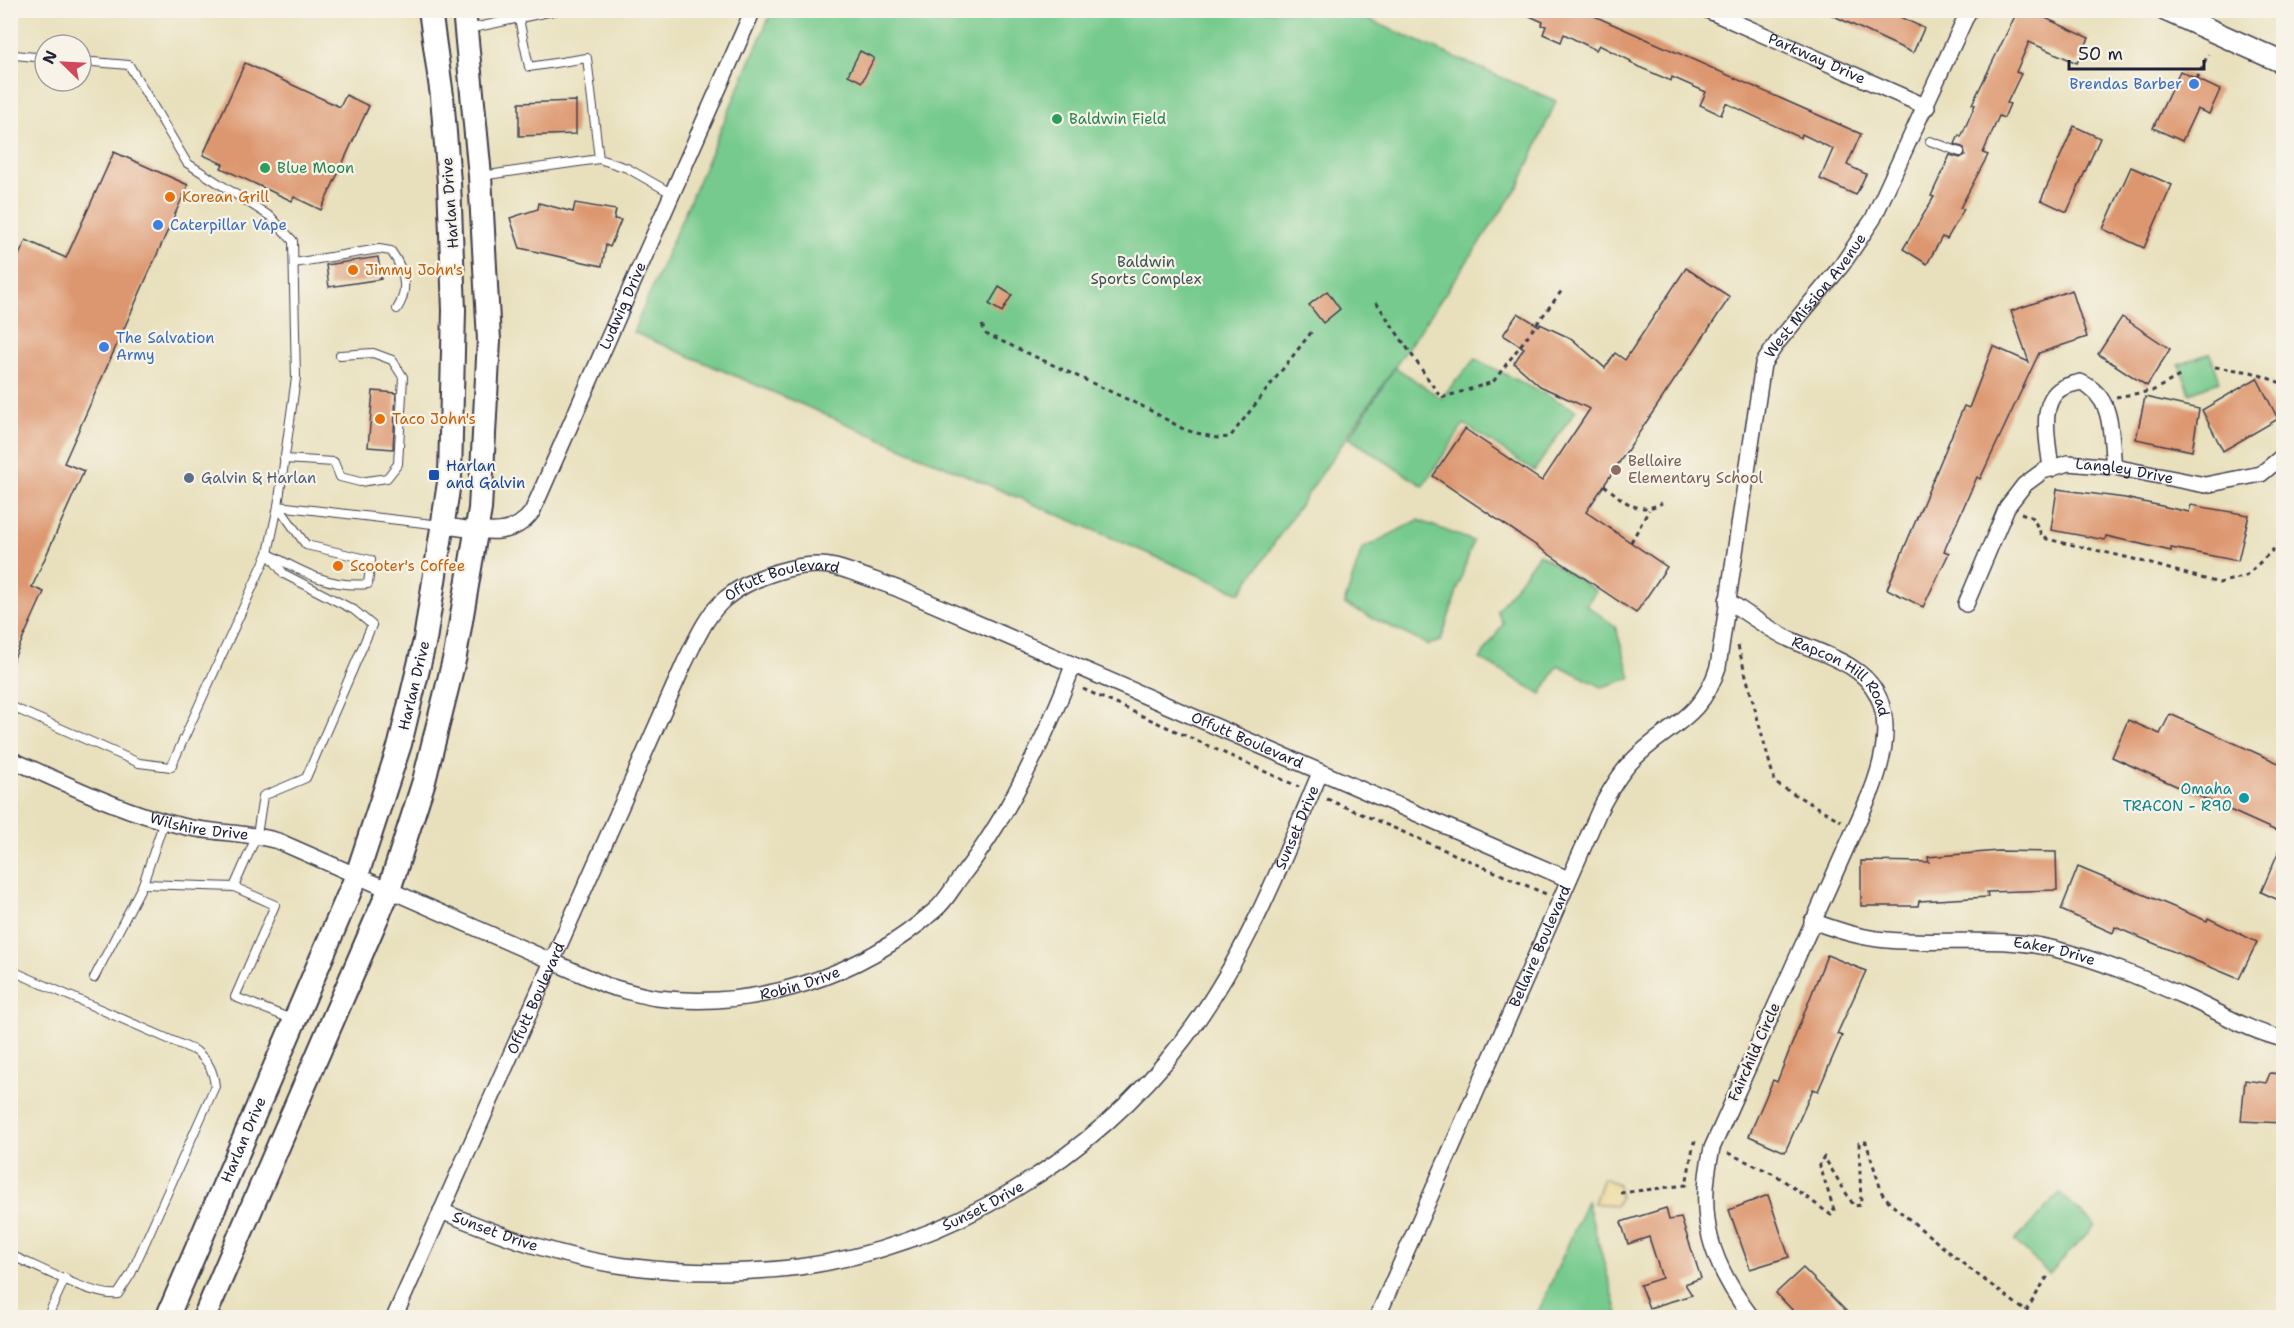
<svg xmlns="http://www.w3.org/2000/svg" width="2294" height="1328" font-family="'Shantell Sans',sans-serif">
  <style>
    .green { fill: #76ca8d; stroke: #4c7664; stroke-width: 1.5 }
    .sand { fill: #eeda9e; stroke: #887e6c; stroke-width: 1.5 }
    .building { fill: #dd9770 }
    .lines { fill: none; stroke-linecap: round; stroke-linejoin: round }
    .lane-casing { stroke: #403e4e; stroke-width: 10 }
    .street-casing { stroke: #403e4e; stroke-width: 18 }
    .secondary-casing { stroke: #403e4e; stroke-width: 24 }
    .primary-casing { stroke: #403e4e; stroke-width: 26 }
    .path { stroke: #403e4e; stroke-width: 3; stroke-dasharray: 4.5 4.5; stroke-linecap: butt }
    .lane { stroke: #fff; stroke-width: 8 }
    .street { stroke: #fff; stroke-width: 15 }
    .secondary { stroke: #fff; stroke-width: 21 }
    .primary { stroke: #fff; stroke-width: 22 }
    .shop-dot { fill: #3f7fe0; stroke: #f7f3e8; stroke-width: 2 }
    .leisure-dot { fill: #2e9e5b; stroke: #f7f3e8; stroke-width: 2 }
    .food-dot { fill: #e8710a; stroke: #f7f3e8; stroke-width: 2 }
    .education-dot { fill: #8d6e63; stroke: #f7f3e8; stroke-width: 2 }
    .transit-dot { fill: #1a4fb4; stroke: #f7f3e8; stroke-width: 2 }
    .service-dot { fill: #5c6f8a; stroke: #f7f3e8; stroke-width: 2 }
    .culture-dot { fill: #0f9aa8; stroke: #f7f3e8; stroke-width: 2 }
    .labels { text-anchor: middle; stroke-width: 4.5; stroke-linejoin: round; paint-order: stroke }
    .street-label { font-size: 15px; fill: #22223b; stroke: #f7f3e8 }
    .shop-label { font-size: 15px; fill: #366cbe; stroke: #f7f3e8; text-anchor: start }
    .leisure-label { font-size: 15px; fill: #27864d; stroke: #f7f3e8; text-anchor: start }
    .food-label { font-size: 15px; fill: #c56008; stroke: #f7f3e8; text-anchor: start }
    .park-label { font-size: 15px; fill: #3b5454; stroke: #f7f3e8 }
    .education-label { font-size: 15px; fill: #785e54; stroke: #f7f3e8; text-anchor: start }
    .transit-label { font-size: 15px; fill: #164399; stroke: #f7f3e8; text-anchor: start }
    .service-label { font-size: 15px; fill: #4e5e75; stroke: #f7f3e8; text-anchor: start }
    .culture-label { font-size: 15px; fill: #0d838f; stroke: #f7f3e8; text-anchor: end }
  </style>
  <rect width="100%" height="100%" fill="#f7f3e8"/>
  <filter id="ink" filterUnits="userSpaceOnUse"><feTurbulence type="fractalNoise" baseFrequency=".0167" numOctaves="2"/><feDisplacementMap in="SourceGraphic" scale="12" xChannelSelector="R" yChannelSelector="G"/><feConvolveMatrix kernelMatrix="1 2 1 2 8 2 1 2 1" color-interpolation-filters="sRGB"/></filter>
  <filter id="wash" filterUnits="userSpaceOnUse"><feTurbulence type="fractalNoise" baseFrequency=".008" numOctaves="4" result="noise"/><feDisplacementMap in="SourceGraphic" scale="24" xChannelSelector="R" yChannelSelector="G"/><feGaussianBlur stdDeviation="1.35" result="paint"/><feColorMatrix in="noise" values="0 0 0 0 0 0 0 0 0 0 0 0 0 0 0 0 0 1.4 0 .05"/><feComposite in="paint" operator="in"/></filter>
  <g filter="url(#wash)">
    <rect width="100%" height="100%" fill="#e8e0bc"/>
    <g class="green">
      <path d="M772,11H1349L1556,101L1520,184L1240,593L633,332Z"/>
      <path d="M2210,353L2220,381L2190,393L2179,365Z"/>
      <path d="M1475,359L1576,410L1534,471L1464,424L1423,486L1349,438L1395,367L1441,398Z"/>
      <path d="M1418,520L1473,541L1441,641L1428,645L1344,604L1362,549Z"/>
      <path d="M1539,554L1596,591L1586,605L1615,626L1631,678L1602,687L1558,665L1541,694L1480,659L1503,624L1497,611Z"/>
      <path d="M2060,1193L2095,1225L2049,1274L2015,1241Z"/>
      <path d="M1587,1201L1619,1317H1536Z"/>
    </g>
    <path class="sand" d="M1603,1178L1618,1184L1620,1198L1616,1206L1594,1203Z"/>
    <g id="blocks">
      <g class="building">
        <path d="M1516,10H1578L1592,15L1861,134L1847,165L1866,174L1856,195L1820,179L1833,149L1802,134L1801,138L1726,103L1721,115L1700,105L1706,92L1672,77L1671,81L1630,63L1631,61L1599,45L1596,50L1564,34L1561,42L1543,34L1546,26L1542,25L1543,22Z"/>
        <path d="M1821,10H1885L1924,28L1913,53Z"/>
        <path d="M2018,10H2028L2089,38L2077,63L2029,42L2016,72L2021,74L2007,103L2010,104L2004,118L1999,116L1983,153L1988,155L1960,208L1964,209L1947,239L1942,237L1927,264L1903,249L1934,197L1931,196L1950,155L1960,158L1965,155L1964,148L1955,144L1959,135L1961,137L1975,105L1972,104Z"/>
        <path d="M860,51L874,58L862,82L848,75Z"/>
        <path d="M245,63L340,107L346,95L369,106L321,210L294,197L292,201L221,168L223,164L203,155Z"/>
        <path d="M2180,71L2220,90L2209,114L2197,109L2182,141L2153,128Z"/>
        <path d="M576,101V134L519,136V103Z"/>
        <path d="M2074,126L2100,138L2067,212L2041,200Z"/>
        <path d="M114,152L188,185L64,463L84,471L32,587L44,592L10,667V275L26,240L66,258Z"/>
        <path d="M2131,167L2172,185L2144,248L2103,229Z"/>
        <path d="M539,203L573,212L575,203L616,210L614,219L621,220L610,247L606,245L602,266L520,248L510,218L538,209Z"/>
        <path d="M378,257L381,279L329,287L326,265Z"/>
        <path d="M1686,268L1730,297L1586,512L1667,567L1636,613L1433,476L1465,429L1542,481L1590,409L1540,386L1514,363L1524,348L1503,335L1518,313L1539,326L1540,324L1572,339L1605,368L1615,353L1625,360Z"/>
        <path d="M999,287L1012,295L1002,312L989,304Z"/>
        <path d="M2072,290L2087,337L2039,353L1980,479L1977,477L1944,551L1949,553L1923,607L1887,589L1964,406L1969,408L1993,346L2029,362L2011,311Z"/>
        <path d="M1327,291L1340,309L1323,323L1309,305Z"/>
        <path d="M2122,317L2170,349L2147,386L2098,354Z"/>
        <path d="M2257,378L2278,419L2223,451L2202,410Z"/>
        <path d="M373,391L396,393L393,449L368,447Z"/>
        <path d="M2145,397L2199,409L2192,451L2136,439Z"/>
        <path d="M2057,489L2125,498L2189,512L2191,505L2249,515L2238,561L2171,548V551L2106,536L2105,540L2051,530Z"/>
        <path d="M2170,714L2283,765V834L2112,757L2128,720L2160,734Z"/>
        <path d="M2283,841V902L2261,892Z"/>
        <path d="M1998,851L2056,852L2057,890L1987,892L1988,897L1919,901L1918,906H1861V861L1929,862L1928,857Z"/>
        <path d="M2078,867L2207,921L2208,918L2257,942L2239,979L2115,927L2113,933L2061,910Z"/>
        <path d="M1827,955L1866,971L1837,1034L1842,1036L1818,1091L1813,1089L1785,1152L1749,1136L1773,1080L1777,1082Z"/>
        <path d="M2270,1073L2283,1074V1123L2241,1121L2245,1080L2266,1083Z"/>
        <path d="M1768,1195L1789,1257L1750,1269L1729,1210Z"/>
        <path d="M1666,1208L1669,1220L1681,1218L1701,1278L1685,1284L1692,1295L1649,1308L1640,1285L1662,1278L1649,1237L1628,1244L1621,1222Z"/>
        <path d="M1803,1268L1852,1317H1799L1776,1293Z"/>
      </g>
    </g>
  </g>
  <g filter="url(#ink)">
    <use href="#blocks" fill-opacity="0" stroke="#403e4e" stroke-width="1.5"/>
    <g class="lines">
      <defs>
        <g id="lane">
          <path d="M519,19L529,67L587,58L599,159"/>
          <path d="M468,29L558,10"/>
          <path d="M15,55L45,58"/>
          <path d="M1930,141L1960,152"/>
          <path d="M481,176L599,159L627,168L671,193"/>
          <path d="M294,263L379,249L391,251C404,269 410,289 397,309"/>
          <path d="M284,459L334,462L340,477L360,482L387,478L398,464L403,377L392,360L373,353L340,355"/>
          <path d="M278,506L441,525"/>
          <path d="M268,553L284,574L354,610L372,625L306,778L263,796L257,835L234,887L275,905L235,997L294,1020"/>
          <path d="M271,555C302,572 331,588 368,584L371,560L306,545L278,506"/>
          <path d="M10,706L139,763L171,767L268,553L278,506L296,378L293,241L271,217L187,163L129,65L81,61"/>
          <path d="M164,821L143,884L234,887"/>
          <path d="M10,970L196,1051C209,1062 213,1070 215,1086L131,1274L118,1294C95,1298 35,1265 10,1255"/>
          <path d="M94,978L143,884"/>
          <path d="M47,1318L65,1278"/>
        </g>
        <g id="street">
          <path id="s1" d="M1707,10L1927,107"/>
          <path d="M2051,469C2049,446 2037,402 2062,388C2067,385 2075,384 2080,382C2115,397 2110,434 2114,467"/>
          <path id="s2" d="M444,526C476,529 510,542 532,512L753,10"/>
          <path id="s3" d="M1727,600C1747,614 1767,628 1789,639C1809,648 1832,655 1851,667C1897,695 1888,748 1872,790L1712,1148C1696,1217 1710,1262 1752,1318"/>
          <path id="s4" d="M1966,604L2007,507L2024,485L2043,471L2068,463L2114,467L2205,485L2261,474L2284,455"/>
          <path id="s5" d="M10,759C65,783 120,811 178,825C211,834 245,831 278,841L608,986C624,990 641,996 657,998C756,1010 860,977 935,910C945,902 952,889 960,878C1007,819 1046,737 1073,666"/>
          <path id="s6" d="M1812,921C1837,930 1860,938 1887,940C1943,945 1999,935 2055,949C2099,960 2142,978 2183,996C2216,1010 2248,1031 2284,1039"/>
          <path id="s7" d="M441,1211C500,1235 561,1258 625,1266C681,1273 743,1274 799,1267C948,1247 1094,1158 1184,1039C1245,959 1281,865 1320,773"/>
          <path id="s8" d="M394,1318L684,664C695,642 707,613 726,598C751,577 803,559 835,567C855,572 876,581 896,588L1568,879"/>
          <path id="s9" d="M1377,1318L1600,809C1609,792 1618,776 1631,762C1666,725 1701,721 1718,667L1763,364L1777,343L1842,265L1873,219L1969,10"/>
        </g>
        <path id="secondary" d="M2165,10L2284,63"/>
        <g id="primary">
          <path id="s10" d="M167,1318L357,875L400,744L425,640L450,476L454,310L449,182L442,96L430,10"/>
          <path d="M204,1318L389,890L424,781L455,656L480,509L489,340L480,176L464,10"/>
        </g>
      </defs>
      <use href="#lane" class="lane-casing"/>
      <use href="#street" class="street-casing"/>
      <use href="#secondary" class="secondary-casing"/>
      <use href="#primary" class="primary-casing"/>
      <g class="path">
        <path d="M2197,79L2208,54"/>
        <path d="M1376,302L1441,398L1493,382L1563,289"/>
        <path d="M982,325L986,334L1146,408L1185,430L1217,438L1230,437L1313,330"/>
        <path d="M2215,367L2251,372L2284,384"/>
        <path d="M2116,397L2152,391L2183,374"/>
        <path d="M1604,485C1624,501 1637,516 1662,503"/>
        <path d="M2021,513L2033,518L2042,536L2047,539L2130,558L2219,583L2246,576L2284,539"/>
        <path d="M1631,542L1649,510"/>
        <path d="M1738,646L1775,783L1841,821"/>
        <path d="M1083,689L1299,787"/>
        <path d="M1327,799L1546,894"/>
        <path d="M1728,1153L1776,1175L1831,1215L1834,1210L1819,1163L1824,1157L1854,1206L1861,1205L1859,1143L1866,1142L1882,1193L1892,1205L1966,1266L2035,1318"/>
        <path d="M1620,1193L1686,1185L1694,1142L1696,1143"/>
        <path d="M2026,1311L2049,1274"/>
      </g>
      <use href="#lane" class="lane"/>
      <use href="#street" class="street"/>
      <use href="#secondary" class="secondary"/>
      <use href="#primary" class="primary"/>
    </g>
  </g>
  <g class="shop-dot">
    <circle cx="2194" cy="84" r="6"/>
    <circle cx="158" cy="225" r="6"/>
    <circle cx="104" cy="347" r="6"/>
  </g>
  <g class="leisure-dot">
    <circle cx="1057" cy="119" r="6"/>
    <circle cx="265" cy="168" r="6"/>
  </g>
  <g class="food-dot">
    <circle cx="170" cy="197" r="6"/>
    <circle cx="353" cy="270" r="6"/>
    <circle cx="380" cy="419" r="6"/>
    <circle cx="338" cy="566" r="6"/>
  </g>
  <circle class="education-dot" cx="1616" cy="470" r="6"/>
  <rect class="transit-dot" x="428" y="469" width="12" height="12" rx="3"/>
  <circle class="service-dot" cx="189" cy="478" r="6"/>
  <circle class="culture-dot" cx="2244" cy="798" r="6"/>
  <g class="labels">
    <g class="street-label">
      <text dy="5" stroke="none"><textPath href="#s1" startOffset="120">Parkway Drive</textPath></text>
      <text transform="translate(450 203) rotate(-94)" y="5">Harlan Drive</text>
      <text dy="5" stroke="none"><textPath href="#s9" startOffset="1136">West Mission Avenue</textPath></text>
      <text dy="5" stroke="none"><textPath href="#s2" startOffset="320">Ludwig Drive</textPath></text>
      <text dy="5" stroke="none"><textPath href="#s4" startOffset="240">Langley Drive</textPath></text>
      <text dy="5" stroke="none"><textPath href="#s8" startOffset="855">Offutt Boulevard</textPath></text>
      <text dy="5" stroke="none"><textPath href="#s3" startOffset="140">Rapcon Hill Road</textPath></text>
      <text dy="5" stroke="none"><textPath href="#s10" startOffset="680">Harlan Drive</textPath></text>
      <text dy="5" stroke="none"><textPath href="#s8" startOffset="1358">Offutt Boulevard</textPath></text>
      <text dy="5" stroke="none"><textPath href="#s5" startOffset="202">Wilshire Drive</textPath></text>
      <text dy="5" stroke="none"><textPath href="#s7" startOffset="1066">Sunset Drive</textPath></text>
      <text dy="5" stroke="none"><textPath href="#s9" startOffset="406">Bellaire Boulevard</textPath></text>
      <text dy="5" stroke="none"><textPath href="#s6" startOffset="246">Eaker Drive</textPath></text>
      <text dy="5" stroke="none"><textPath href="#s5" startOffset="838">Robin Drive</textPath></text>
      <text dy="5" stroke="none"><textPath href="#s8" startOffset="350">Offutt Boulevard</textPath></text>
      <text transform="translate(1754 1052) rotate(-66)" y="5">Fairchild Circle</text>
      <text dy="5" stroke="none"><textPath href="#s10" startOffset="194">Harlan Drive</textPath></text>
      <text dy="5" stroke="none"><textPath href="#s7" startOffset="562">Sunset Drive</textPath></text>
      <text dy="5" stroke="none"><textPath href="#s7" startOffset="58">Sunset Drive</textPath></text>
    </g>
    <g class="shop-label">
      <text x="2182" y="89" text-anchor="end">Brendas Barber</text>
      <text x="170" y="230">Caterpillar Vape</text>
      <text x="116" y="343">The Salvation<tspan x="116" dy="17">Army</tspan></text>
    </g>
    <g class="leisure-label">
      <text x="1069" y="124">Baldwin Field</text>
      <text x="277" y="173">Blue Moon</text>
    </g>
    <g class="food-label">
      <text x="182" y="202">Korean Grill</text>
      <text x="365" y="275">Jimmy John's</text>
      <text x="392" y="424">Taco John's</text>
      <text x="350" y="571">Scooter's Coffee</text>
    </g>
    <g class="park-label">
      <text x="1146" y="267">Baldwin<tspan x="1146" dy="17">Sports Complex</tspan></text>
    </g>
    <g class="education-label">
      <text x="1628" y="466">Bellaire<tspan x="1628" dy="17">Elementary School</tspan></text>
    </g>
    <g class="transit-label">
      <text x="446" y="471">Harlan<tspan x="446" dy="17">and Galvin</tspan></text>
    </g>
    <g class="service-label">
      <text x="201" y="483">Galvin &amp; Harlan</text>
    </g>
    <g class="culture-label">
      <text x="2232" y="794">Omaha<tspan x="2232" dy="17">TRACON - R90</tspan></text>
    </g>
  </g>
  <rect width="2294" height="1328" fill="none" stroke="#f7f3e8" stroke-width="36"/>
  <g transform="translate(63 63) rotate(294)"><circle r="28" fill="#f7f3e8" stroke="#a29fa3" stroke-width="1.5"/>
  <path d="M0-4.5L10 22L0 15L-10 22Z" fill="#d1495b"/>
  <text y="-9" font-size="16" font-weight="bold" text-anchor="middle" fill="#22223b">N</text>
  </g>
  <path d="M2069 60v9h135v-9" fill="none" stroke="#22223b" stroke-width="3"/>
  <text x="2078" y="60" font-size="18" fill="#22223b" stroke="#f7f3e8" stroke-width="4.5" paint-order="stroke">50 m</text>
</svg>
